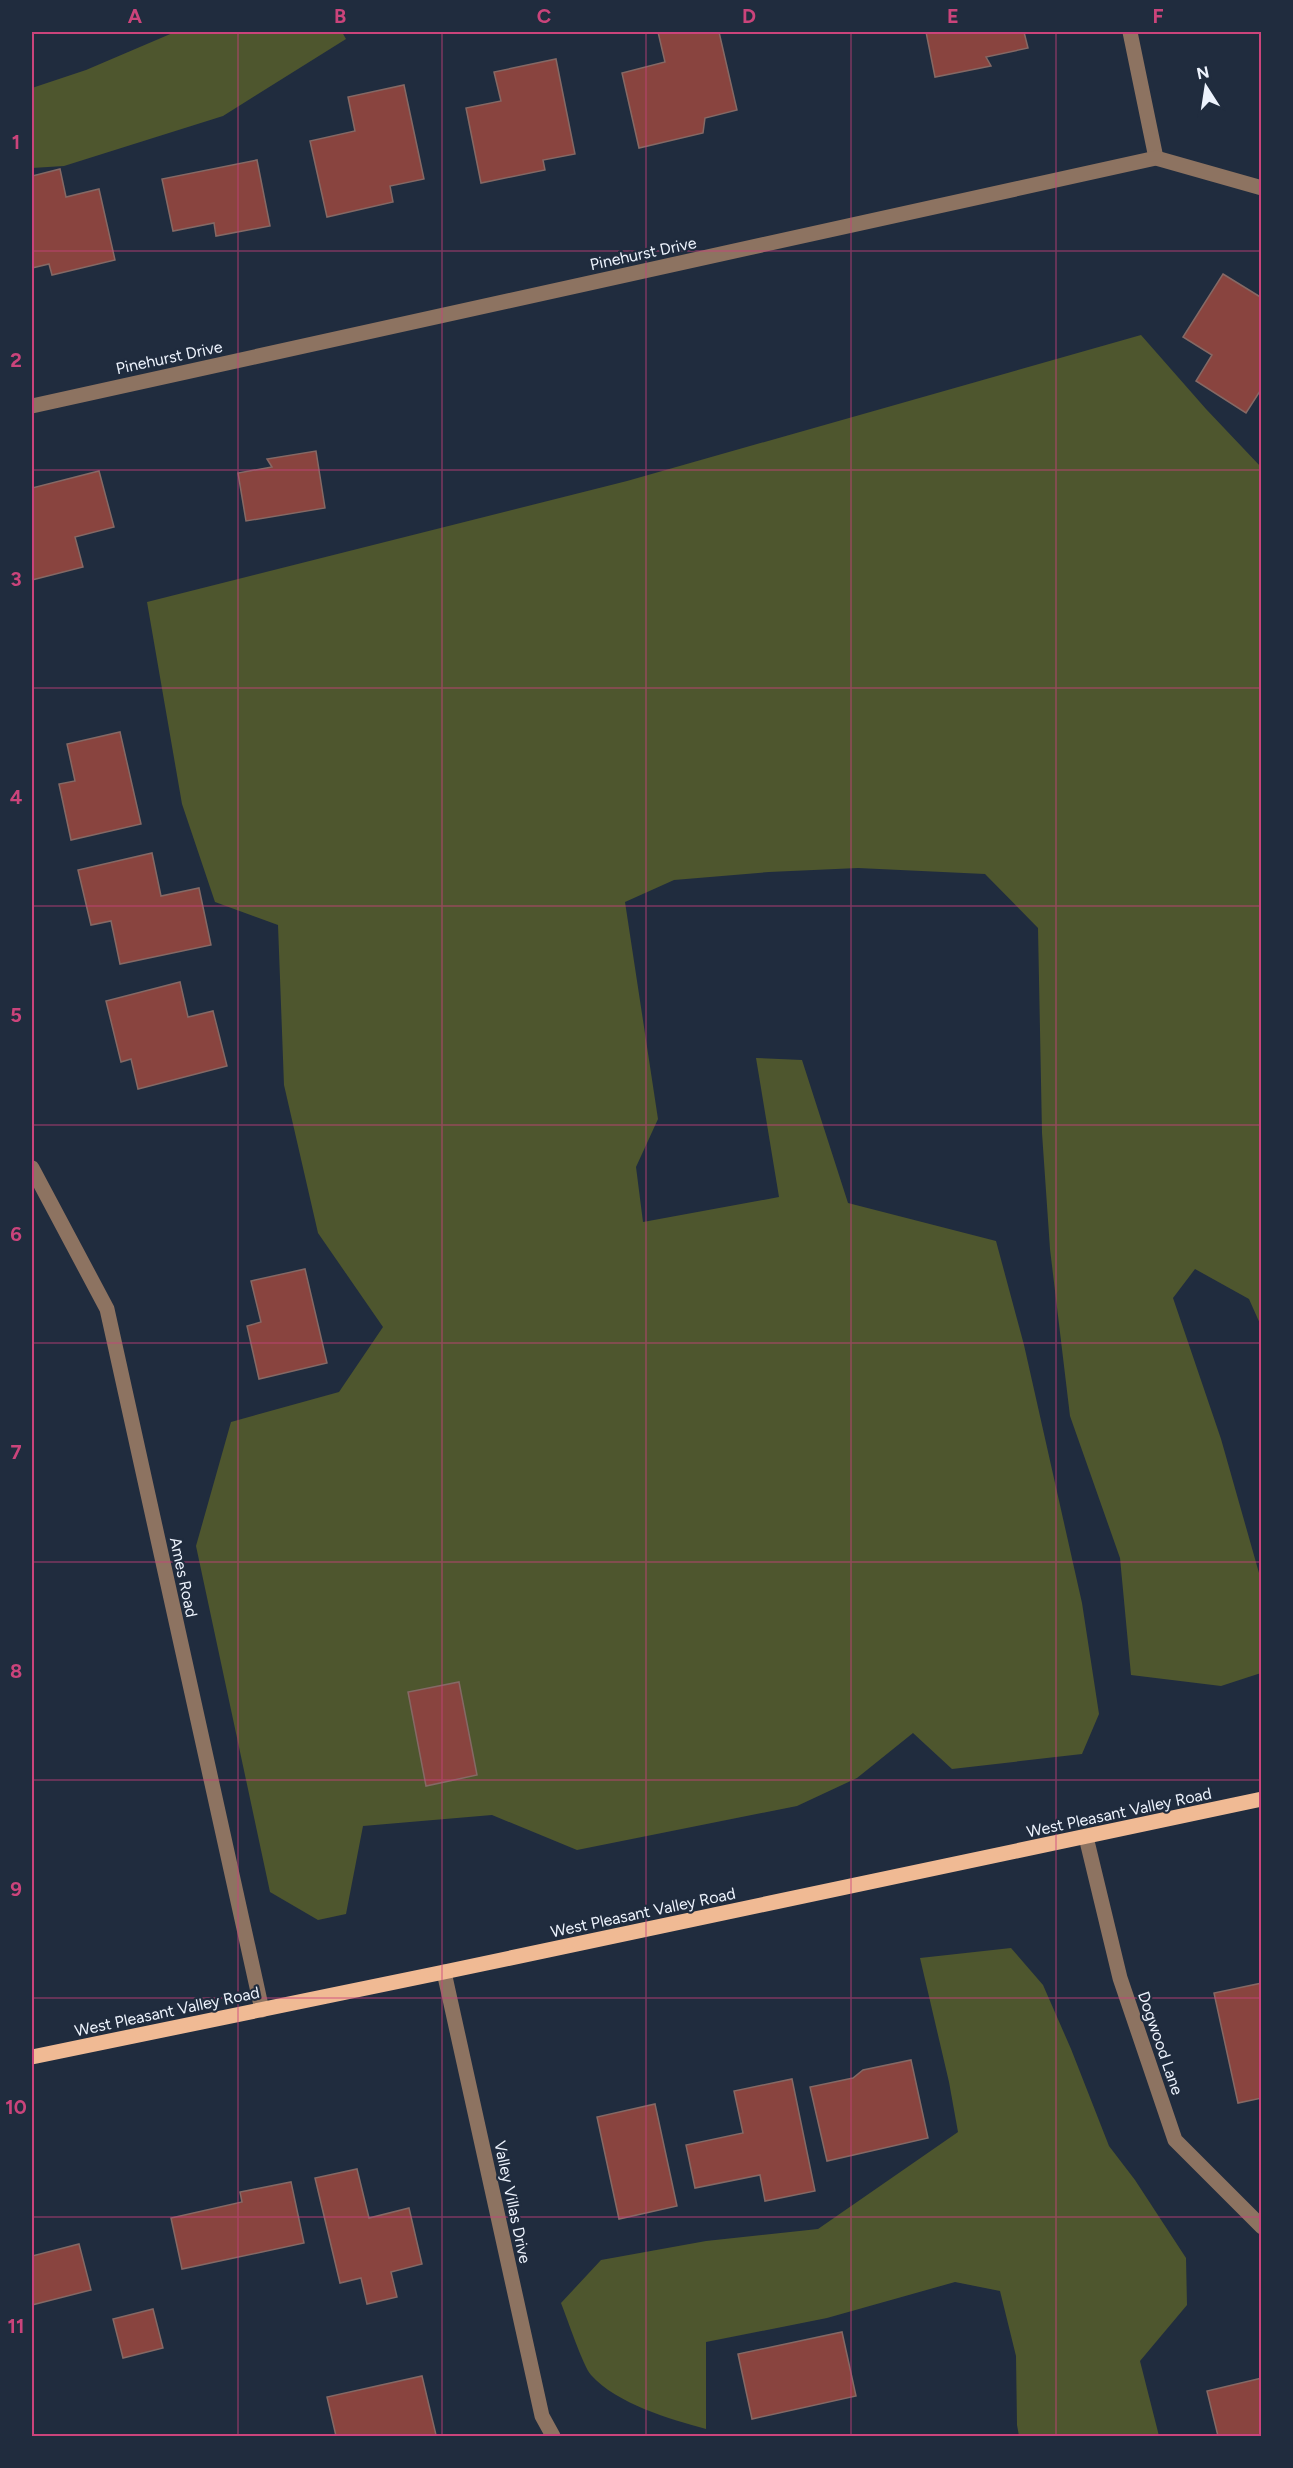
<svg xmlns="http://www.w3.org/2000/svg" width="1293" height="2468" font-family="Figtree,sans-serif">
  <style>
    .green { fill: #4e562e }
    .building { fill: #89443f; stroke: #856965; stroke-width: 1.5 }
    .lines { fill: none; stroke-linecap: round; stroke-linejoin: round }
    .minor { stroke: #8d7361; stroke-width: 15 }
    .major { stroke: #f0ba94; stroke-width: 15 }
    .grid { fill: none; stroke: #cb447b; stroke-width: 1.5; stroke-opacity: 0.55 }
    .labels { text-anchor: middle; stroke-width: 4.5; stroke-linejoin: round; paint-order: stroke }
    .street-label { font-size: 16px; fill: #edf3fd; stroke: #202c3e }
    .neatline { fill: none; stroke: #cb447b; stroke-width: 2 }
    .grid-label { font-size: 20px; text-anchor: middle; font-weight: bold; fill: #cb447b }
  </style>
  <rect width="100%" height="100%" fill="#202c3e"/>
  <g class="green">
    <path d="M175,32H342L346,39L223,116L64,166L32,168V88L86,70Z"/>
    <path d="M1141,335L1206,409L1261,467V1326L1249,1299L1195,1269L1173,1298L1221,1439L1261,1580V1673L1221,1686L1131,1675L1120,1558L1070,1416L1050,1249L1042,1133L1038,928L985,874L858,868L769,872L674,880L625,902L658,1119L636,1167L643,1222L779,1197L756,1058L802,1060L848,1203L996,1241L1024,1345L1082,1603L1099,1714L1082,1754L952,1769L913,1733L857,1778L797,1806L577,1850L492,1815L363,1826L346,1914L318,1920L270,1892L196,1546L231,1422L339,1392L383,1327L318,1233L284,1085L278,925L215,902L182,804L147,602L627,481Z"/>
    <path d="M1011,1948L1043,1985L1071,2049L1109,2146L1135,2180L1186,2258L1187,2305L1140,2361L1159,2436H1019L1017,2425L1016,2356L1000,2291L955,2282L827,2318L706,2342V2429C670,2419 617,2404 591,2375C583,2366 567,2318 561,2303L601,2260L706,2241L818,2229L958,2132L949,2082L920,1958Z"/>
  </g>
  <g class="building">
    <path d="M658,32H719L737,110L705,118L703,133L639,148L622,73L665,62Z"/>
    <path d="M926,32H1024L1028,48L986,57L991,66L935,77Z"/>
    <path d="M556,59L575,154L543,160L545,170L481,183L466,108L501,101L494,72Z"/>
    <path d="M404,85L424,179L390,186L393,202L327,217L310,141L355,131L348,97Z"/>
    <path d="M257,160L270,226L216,236L214,223L173,231L162,179Z"/>
    <path d="M60,169L66,197L99,189L115,260L52,275L49,264L32,268V176Z"/>
    <path d="M1223,274L1262,298V388L1246,413L1196,381L1212,355L1183,337Z"/>
    <path d="M316,451L325,508L246,521L238,473L272,467L267,459Z"/>
    <path d="M99,471L114,527L75,537L83,567L32,580V488Z"/>
    <path d="M120,732L141,824L71,840L59,784L75,781L67,744Z"/>
    <path d="M152,853L161,896L199,888L211,945L120,964L111,921L91,925L78,870Z"/>
    <path d="M180,982L188,1017L213,1011L227,1066L138,1089L131,1059L121,1062L106,1001Z"/>
    <path d="M305,1269L327,1363L259,1379L247,1326L261,1322L251,1281Z"/>
    <path d="M459,1682L477,1775L426,1786L408,1692Z"/>
    <path d="M1262,1983V2098L1238,2103L1214,1993Z"/>
    <path d="M911,2060L928,2138L827,2161L810,2087L853,2078L863,2070Z"/>
    <path d="M792,2079L815,2191L765,2201L760,2175L695,2188L686,2145L743,2133L734,2091Z"/>
    <path d="M655,2104L677,2206L619,2219L597,2117Z"/>
    <path d="M357,2169L369,2218L409,2208L422,2264L391,2272L397,2297L367,2304L361,2278L340,2283L315,2178Z"/>
    <path d="M291,2182L304,2243L182,2269L171,2218L242,2202L240,2192Z"/>
    <path d="M79,2244L91,2290L32,2305V2256Z"/>
    <path d="M153,2309L163,2348L123,2358L113,2319Z"/>
    <path d="M842,2332L856,2396L752,2419L738,2354Z"/>
    <path d="M422,2376L436,2435L336,2436L327,2397Z"/>
    <path d="M1262,2378V2436H1218L1207,2391Z"/>
  </g>
  <g class="lines">
    <g class="minor">
      <path d="M1130,32L1156,158"/>
      <path d="M32,406L1156,158L1262,188"/>
      <path d="M32,1168L107,1309L262,2010"/>
      <path d="M1086,1837L1120,1978L1175,2140L1262,2227"/>
      <path d="M444,1972L542,2416L553,2436"/>
    </g>
    <path class="major" d="M32,2057L444,1972L1262,1799"/>
  </g>
  <path class="grid" d="M238,32V2436M442,32V2436M646,32V2436M851,32V2436M1056,32V2436M32,251H1262M32,470H1262M32,688H1262M32,906H1262M32,1125H1262M32,1343H1262M32,1562H1262M32,1780H1262M32,1998H1262M32,2217H1262"/>
  <g class="labels">
    <g class="street-label">
      <text transform="translate(643 253) rotate(-12)" y="6">Pinehurst Drive</text>
      <text transform="translate(169 357) rotate(-12)" y="6">Pinehurst Drive</text>
      <text transform="translate(184 1577) rotate(78)" y="6">Ames Road</text>
      <text transform="translate(1119 1812) rotate(-12)" y="6">West Pleasant Valley Road</text>
      <text transform="translate(643 1912) rotate(-12)" y="6">West Pleasant Valley Road</text>
      <text transform="translate(167 2011) rotate(-12)" y="6">West Pleasant Valley Road</text>
      <text transform="translate(1161 2043) rotate(71)" y="6">Dogwood Lane</text>
      <text transform="translate(513 2202) rotate(78)" y="6">Valley Villas Drive</text>
    </g>
  </g>
  <rect width="1293" height="2468" fill="none" stroke="#202c3e" stroke-width="66"/>
  <g transform="translate(1206 87) rotate(348)" stroke="#202c3e" stroke-width="4.5" paint-order="stroke">
  <path d="M0-4.5L10 22L0 15L-10 22Z" fill="#edf3fd"/>
  <text y="-9" font-size="16" font-weight="bold" text-anchor="middle" fill="#edf3fd">N</text>
  </g>
  <rect x="33" y="33" width="1227" height="2402" class="neatline"/>
  <g class="grid-label">
    <text x="135" y="23">A</text>
    <text x="340" y="23">B</text>
    <text x="544" y="23">C</text>
    <text x="749" y="23">D</text>
    <text x="953" y="23">E</text>
    <text x="1158" y="23">F</text>
    <text x="16" y="149">1</text>
    <text x="16" y="367">2</text>
    <text x="16" y="586">3</text>
    <text x="16" y="804">4</text>
    <text x="16" y="1022">5</text>
    <text x="16" y="1241">6</text>
    <text x="16" y="1459">7</text>
    <text x="16" y="1678">8</text>
    <text x="16" y="1896">9</text>
    <text x="16" y="2114">10</text>
    <text x="16" y="2333">11</text>
  </g>
</svg>
